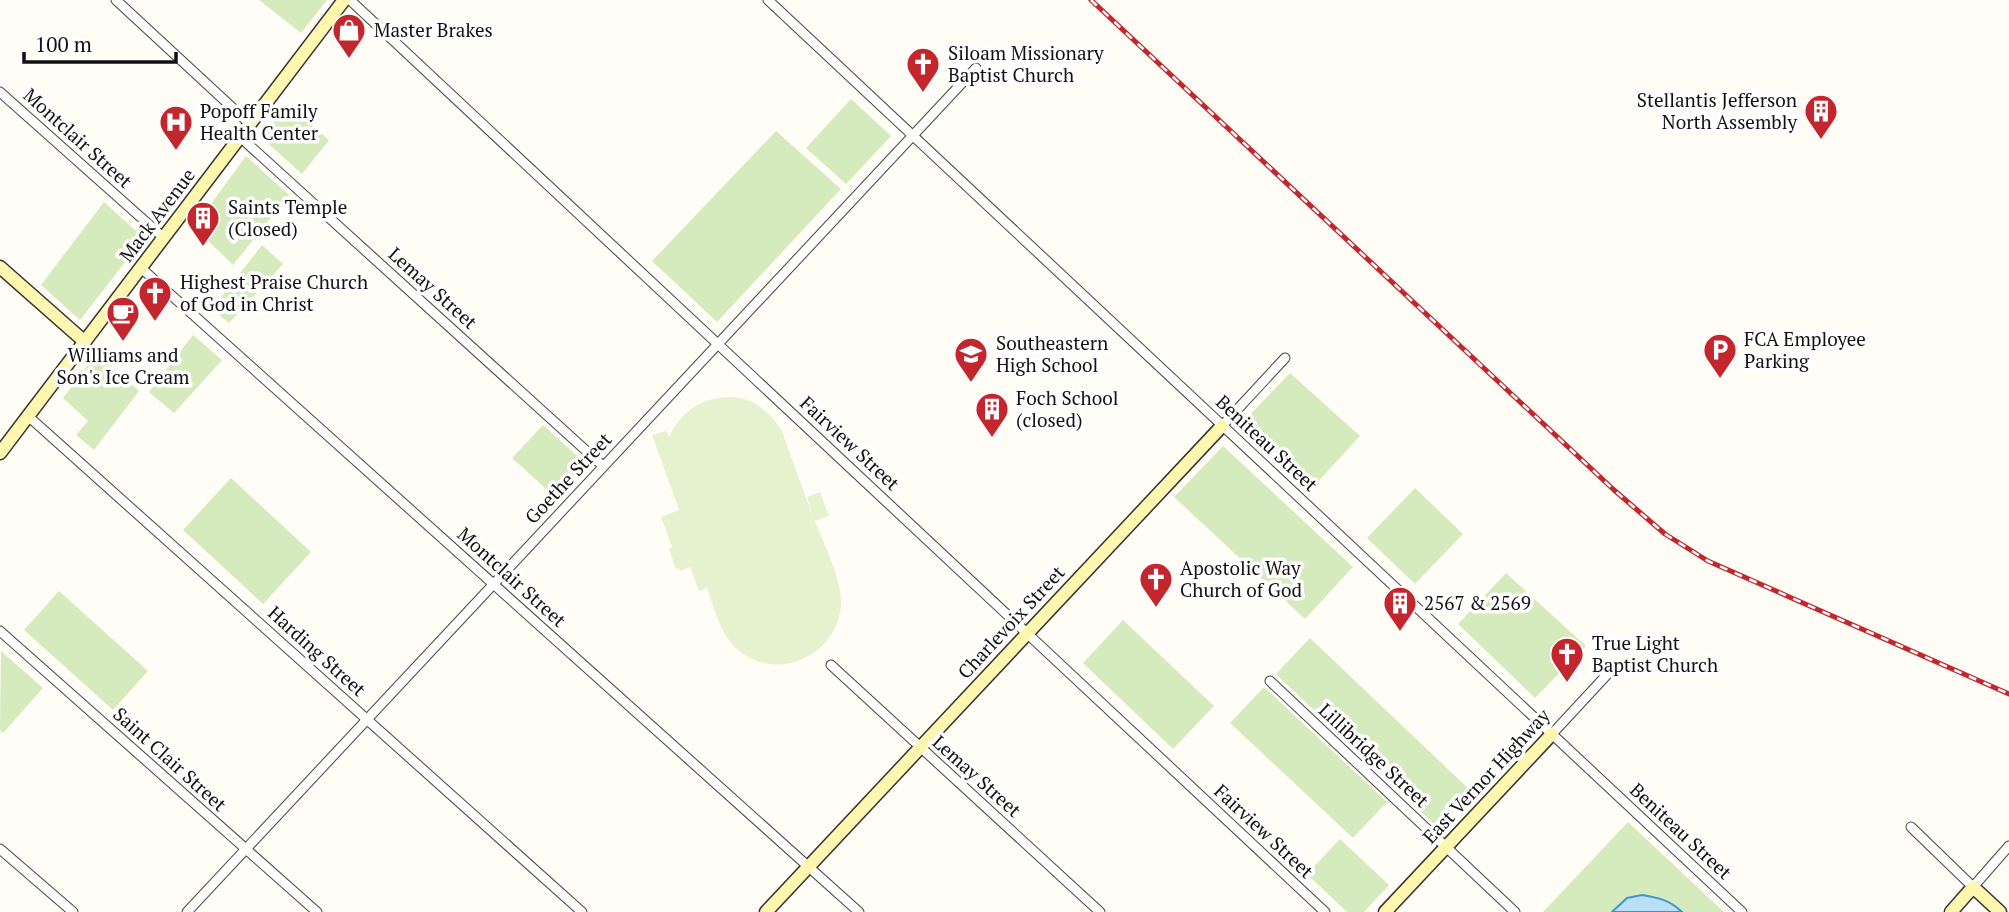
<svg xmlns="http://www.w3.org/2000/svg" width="2009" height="912" font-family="'PT Serif',serif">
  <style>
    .green { fill: #d5ebbd }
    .pitch { fill: #e6f2cf }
    .water { fill: #b9e0f7; stroke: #3f96cf; stroke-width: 2 }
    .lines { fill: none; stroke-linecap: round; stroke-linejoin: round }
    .street-casing { stroke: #444; stroke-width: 11 }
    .secondary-casing { stroke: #333; stroke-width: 15 }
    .street { stroke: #fff; stroke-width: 9 }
    .secondary { stroke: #fff6b0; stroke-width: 12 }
    .rail-casing { stroke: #c4262e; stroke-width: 5 }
    .rail { stroke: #fff; stroke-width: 2.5; stroke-dasharray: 8; stroke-linecap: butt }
    .labels { text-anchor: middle; stroke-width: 7; stroke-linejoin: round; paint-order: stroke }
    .poi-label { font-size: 19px; fill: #111; stroke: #fff; text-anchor: start }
    .street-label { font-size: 19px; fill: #111; stroke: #fff }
  </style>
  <rect width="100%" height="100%" fill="#fffdf5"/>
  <g class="green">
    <path d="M259,0H327L301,33Z"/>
    <path d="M851,99L891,136L846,184L806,148Z"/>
    <path d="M287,104L329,140L302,174L262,138Z"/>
    <path d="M776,131L841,189L717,322L652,261Z"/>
    <path d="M246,156L289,195L233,265L194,227Z"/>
    <path d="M104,202L144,238L80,320L41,285Z"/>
    <path d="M262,245L283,264L229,323L212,309Z"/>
    <path d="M193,335L222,360L174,413L149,392Z"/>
    <path d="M97,353L139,391L94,450L76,435L88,421L63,398Z"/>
    <path d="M1290,373L1360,436L1313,487L1243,422Z"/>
    <path d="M543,425L586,464L555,497L512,458Z"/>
    <path d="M1223,446L1353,567L1305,619L1174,497Z"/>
    <path d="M231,478L311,552L263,604L183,530Z"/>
    <path d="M1415,488L1463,534L1415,584L1367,538Z"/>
    <path d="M1506,573L1586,646L1535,698L1458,624Z"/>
    <path d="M59,591L148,671L113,710L24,630Z"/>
    <path d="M1123,620L1214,706L1173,749L1083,663Z"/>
    <path d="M1310,638L1472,792L1438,828L1276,674Z"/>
    <path d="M1,651L43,688L3,733L0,730Z"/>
    <path d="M1264,687L1387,802L1353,838L1230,723Z"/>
    <path d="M1628,822L1724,912H1543Z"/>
    <path d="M1340,839L1389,885L1364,912H1347L1307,874Z"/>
  </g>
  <path class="pitch" d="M733,397C755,399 768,411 781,429L813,517L807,497L820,492L829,516L815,521C824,545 842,579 841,604C839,654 778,684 738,650C720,634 715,610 707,588L699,591L690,567L681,571L679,568L676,569L669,549L672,547L661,517L679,510L652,435L666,431L669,437C682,410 702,397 733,397Z"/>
  <path class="water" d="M1642,895C1659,898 1670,900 1682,912H1612L1627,898Z"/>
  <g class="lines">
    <defs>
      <g id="street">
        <path d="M116,0L250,124"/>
        <path d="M350,0L1325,912"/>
        <path d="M768,0L1742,912"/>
        <path d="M0,92L164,238"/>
        <path d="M240,137L603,466"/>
        <path d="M141,268L859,912"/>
        <path d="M28,416L582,912"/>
        <path d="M1222,426L1285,358"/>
        <path d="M0,631L317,912"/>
        <path d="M831,665L1100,912"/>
        <path d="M1270,681L1515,912"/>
        <path d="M1552,734L1615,666"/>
        <path d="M1911,827L1973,887L2009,846"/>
        <path d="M0,849L73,912"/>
        <path d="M187,912L976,68"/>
      </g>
      <g id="secondary">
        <path d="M0,267L85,342"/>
        <path d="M0,453L344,0"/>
        <path d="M766,912L1222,426"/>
        <path d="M1385,912L1552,734"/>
        <path d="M1951,912L1973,887L2000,912"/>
      </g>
    </defs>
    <use href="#street" class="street-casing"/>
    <use href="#secondary" class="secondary-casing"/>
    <use href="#street" class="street"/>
    <use href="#secondary" class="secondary"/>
    <defs>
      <path id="rail" d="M1091,0L1614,490L1665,534L1708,561L2009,694"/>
    </defs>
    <use href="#rail" class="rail-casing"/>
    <use href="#rail" class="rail"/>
  </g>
  <defs>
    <symbol id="shop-pin" viewBox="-11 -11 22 30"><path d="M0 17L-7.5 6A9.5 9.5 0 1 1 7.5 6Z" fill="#c4262e" stroke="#fff"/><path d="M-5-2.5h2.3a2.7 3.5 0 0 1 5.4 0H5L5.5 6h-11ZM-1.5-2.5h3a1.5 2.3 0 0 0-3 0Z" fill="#fff"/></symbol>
    <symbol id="church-pin" viewBox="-11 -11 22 30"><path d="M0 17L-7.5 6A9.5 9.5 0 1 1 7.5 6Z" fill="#c4262e" stroke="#fff"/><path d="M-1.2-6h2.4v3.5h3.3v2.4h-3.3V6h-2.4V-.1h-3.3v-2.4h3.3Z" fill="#fff"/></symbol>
    <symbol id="building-pin" viewBox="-11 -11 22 30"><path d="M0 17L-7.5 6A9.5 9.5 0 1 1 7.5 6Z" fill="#c4262e" stroke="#fff"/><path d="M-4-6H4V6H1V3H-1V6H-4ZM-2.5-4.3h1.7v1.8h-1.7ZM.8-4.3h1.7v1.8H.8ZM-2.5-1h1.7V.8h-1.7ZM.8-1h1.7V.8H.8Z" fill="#fff"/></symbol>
    <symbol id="hospital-pin" viewBox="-11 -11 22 30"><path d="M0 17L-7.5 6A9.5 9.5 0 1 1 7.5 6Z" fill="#c4262e" stroke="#fff"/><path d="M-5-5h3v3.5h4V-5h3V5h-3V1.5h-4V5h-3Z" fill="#fff"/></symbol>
    <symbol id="cafe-pin" viewBox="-11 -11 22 30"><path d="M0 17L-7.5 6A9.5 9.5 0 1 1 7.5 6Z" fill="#c4262e" stroke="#fff"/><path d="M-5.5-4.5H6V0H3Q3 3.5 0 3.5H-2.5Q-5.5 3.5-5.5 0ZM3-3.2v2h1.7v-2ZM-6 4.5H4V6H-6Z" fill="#fff"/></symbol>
    <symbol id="parking-pin" viewBox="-11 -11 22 30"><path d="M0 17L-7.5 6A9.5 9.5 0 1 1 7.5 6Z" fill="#c4262e" stroke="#fff"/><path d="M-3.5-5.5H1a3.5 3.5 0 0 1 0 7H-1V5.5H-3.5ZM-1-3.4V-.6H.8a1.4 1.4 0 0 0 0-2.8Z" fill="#fff"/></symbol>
    <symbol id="school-pin" viewBox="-11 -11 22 30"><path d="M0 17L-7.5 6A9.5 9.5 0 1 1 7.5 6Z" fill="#c4262e" stroke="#fff"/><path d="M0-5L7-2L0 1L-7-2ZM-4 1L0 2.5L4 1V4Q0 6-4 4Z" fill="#fff"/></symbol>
  </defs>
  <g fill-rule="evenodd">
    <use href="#shop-pin" x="330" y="11" width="38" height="52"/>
    <use href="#church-pin" x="904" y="45" width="38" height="52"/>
    <use href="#building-pin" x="1802" y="92" width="38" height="52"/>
    <use href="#hospital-pin" x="157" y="103" width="38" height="52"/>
    <use href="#building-pin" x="184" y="199" width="38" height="52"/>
    <use href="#church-pin" x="136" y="274" width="38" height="52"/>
    <use href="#cafe-pin" x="104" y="294" width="38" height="52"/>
    <use href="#parking-pin" x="1701" y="331" width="38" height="52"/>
    <use href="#school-pin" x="952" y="335" width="38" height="52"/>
    <use href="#building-pin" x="973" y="390" width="38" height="52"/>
    <use href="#church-pin" x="1137" y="560" width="38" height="52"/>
    <use href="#building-pin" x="1381" y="584" width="38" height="52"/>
    <use href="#church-pin" x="1548" y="635" width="38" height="52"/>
  </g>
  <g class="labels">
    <g class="poi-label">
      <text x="374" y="37">Master Brakes</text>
      <text x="948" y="60">Siloam Missionary<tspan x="948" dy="22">Baptist Church</tspan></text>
      <text x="1797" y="107" text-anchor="end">Stellantis Jefferson<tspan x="1797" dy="22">North Assembly</tspan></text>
      <text x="200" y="118">Popoff Family<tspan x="200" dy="22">Health Center</tspan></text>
      <text x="228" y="214">Saints Temple<tspan x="228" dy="22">(Closed)</tspan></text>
      <text x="180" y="289">Highest Praise Church<tspan x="180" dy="22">of God in Christ</tspan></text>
      <text x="1744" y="346">FCA Employee<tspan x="1744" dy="22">Parking</tspan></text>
      <text x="996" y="350">Southeastern<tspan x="996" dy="22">High School</tspan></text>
      <text x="123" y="362" text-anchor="middle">Williams and<tspan x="123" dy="22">Son's Ice Cream</tspan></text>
      <text x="1016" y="405">Foch School<tspan x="1016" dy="22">(closed)</tspan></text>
      <text x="1180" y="575">Apostolic Way<tspan x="1180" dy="22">Church of God</tspan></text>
      <text x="1424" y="610">2567 &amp; 2569</text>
      <text x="1592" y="650">True Light<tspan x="1592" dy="22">Baptist Church</tspan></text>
    </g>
    <g class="street-label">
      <text transform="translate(78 138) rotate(42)" y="7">Montclair Street</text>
      <text transform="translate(157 215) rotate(-53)" y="7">Mack Avenue</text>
      <text transform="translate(433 288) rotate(42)" y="7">Lemay Street</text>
      <text transform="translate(850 443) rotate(43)" y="7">Fairview Street</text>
      <text transform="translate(1267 443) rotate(43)" y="7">Beniteau Street</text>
      <text transform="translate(568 478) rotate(-47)" y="7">Goethe Street</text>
      <text transform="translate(512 577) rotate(42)" y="7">Montclair Street</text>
      <text transform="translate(1011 622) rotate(-47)" y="7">Charlevoix Street</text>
      <text transform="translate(317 651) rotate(42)" y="7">Harding Street</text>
      <text transform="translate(1374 755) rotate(43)" y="7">Lillibridge Street</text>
      <text transform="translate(170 759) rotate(42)" y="7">Saint Clair Street</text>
      <text transform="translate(977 776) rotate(42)" y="7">Lemay Street</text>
      <text transform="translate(1486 776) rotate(-47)" y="7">East Vernor Highway</text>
      <text transform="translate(1264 831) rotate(43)" y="7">Fairview Street</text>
      <text transform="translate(1681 831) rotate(43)" y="7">Beniteau Street</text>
    </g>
  </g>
  <path d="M24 52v10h152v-10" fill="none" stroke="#111111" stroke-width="3.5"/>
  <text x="35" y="52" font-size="21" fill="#111111" stroke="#ffffff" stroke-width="5" paint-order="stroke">100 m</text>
</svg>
